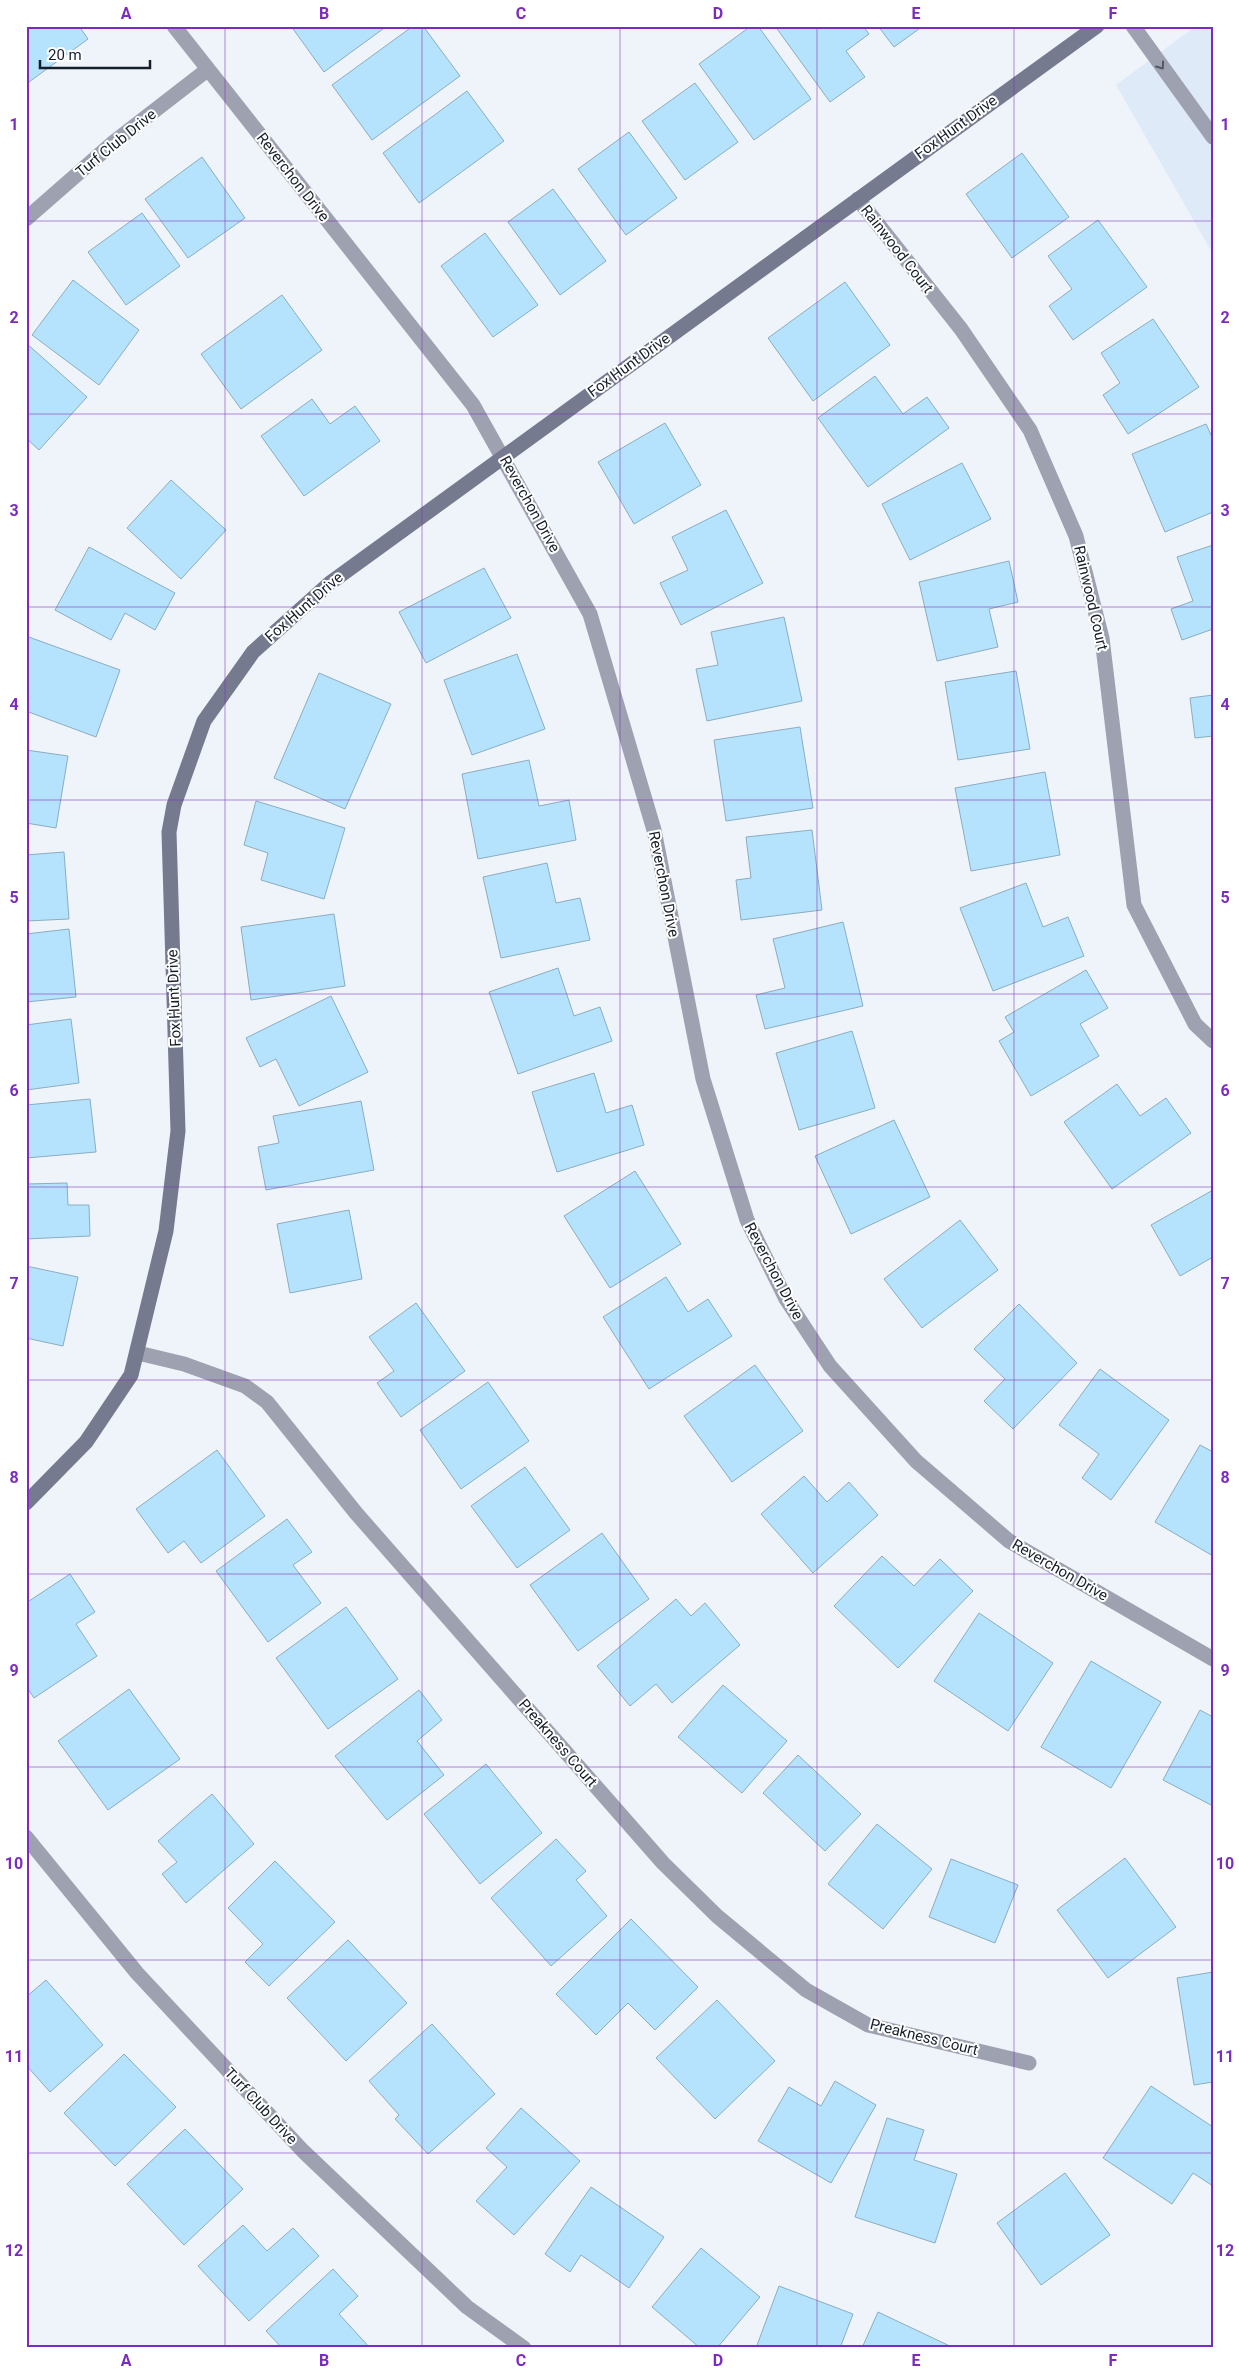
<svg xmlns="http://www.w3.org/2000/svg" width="1239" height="2374" font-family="Roboto,sans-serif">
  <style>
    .built { fill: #deeaf8 }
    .building { fill: #b5e3fd; stroke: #8aadc1 }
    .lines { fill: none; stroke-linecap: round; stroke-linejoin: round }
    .lane { stroke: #9ea1b0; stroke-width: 15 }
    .street { stroke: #9ea1b0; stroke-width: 15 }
    .secondary { stroke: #757a8f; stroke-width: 15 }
    .oneway { stroke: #535966 }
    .grid { fill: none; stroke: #7b2cbf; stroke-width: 1; stroke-opacity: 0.55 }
    .labels { text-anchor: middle; stroke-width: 4; stroke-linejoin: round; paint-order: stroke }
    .street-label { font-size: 15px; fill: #161e29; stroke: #fff }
    .neatline { fill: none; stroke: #7b2cbf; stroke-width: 2 }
    .grid-label { font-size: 16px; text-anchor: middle; font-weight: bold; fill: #7b2cbf }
  </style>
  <rect width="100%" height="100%" fill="#eff4fa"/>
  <path class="built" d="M1196,26H1213V254L1116,85Z"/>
  <g class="building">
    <path d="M26,26H79L88,39L29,82L26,78Z"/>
    <path d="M291,26H387L324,72Z"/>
    <path d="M413,26H423L460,76L372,140L332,85Z"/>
    <path d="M751,26H758L811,99L754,140L699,64Z"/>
    <path d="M775,26H863L869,34L846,51L865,77L830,102Z"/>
    <path d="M878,26H923L894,47Z"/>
    <path d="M695,83L738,142L685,180L642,121Z"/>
    <path d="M467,91L504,141L419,203L383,153Z"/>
    <path d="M629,132L677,198L626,235L578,169Z"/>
    <path d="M1022,153L1069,217L1012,258L966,194Z"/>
    <path d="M202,157L245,218L188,258L145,199Z"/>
    <path d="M553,189L606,261L560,295L508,222Z"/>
    <path d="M142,213L180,266L126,305L88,252Z"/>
    <path d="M1098,220L1147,287L1073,340L1049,306L1072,289L1048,256Z"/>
    <path d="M485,233L538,305L493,337L441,266Z"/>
    <path d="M73,280L139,330L99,385L32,335Z"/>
    <path d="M845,282L890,345L813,401L768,338Z"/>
    <path d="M282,295L322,350L241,409L201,354Z"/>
    <path d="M1153,319L1199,387L1128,434L1103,395L1120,383L1101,353Z"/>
    <path d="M26,343L87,397L39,450L26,438Z"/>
    <path d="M875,376L903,414L927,397L949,428L868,487L818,418Z"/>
    <path d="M312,399L330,424L355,406L380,441L304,496L261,436Z"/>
    <path d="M665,423L701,485L634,524L598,462Z"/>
    <path d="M1206,424L1213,439V512L1165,532L1132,454Z"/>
    <path d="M962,463L991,519L910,560L882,504Z"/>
    <path d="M171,480L226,530L181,579L127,528Z"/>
    <path d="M726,510L763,583L681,625L660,583L688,570L672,537Z"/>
    <path d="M1213,545V629L1182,640L1171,609L1193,601L1177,557Z"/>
    <path d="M89,547L175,593L155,630L125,613L111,640L55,610Z"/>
    <path d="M1009,561L1018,602L989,609L998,647L937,661L919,582Z"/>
    <path d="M484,568L511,618L426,663L399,612Z"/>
    <path d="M784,617L802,701L707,721L696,669L718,665L711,632Z"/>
    <path d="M26,636L120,670L96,737L26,711Z"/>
    <path d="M517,654L545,729L472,755L444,680Z"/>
    <path d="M1016,671L1030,749L958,760L945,682Z"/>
    <path d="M319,673L391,704L345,809L274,778Z"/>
    <path d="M1213,695V736L1195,738L1190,698Z"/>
    <path d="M800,727L813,808L726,821L714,740Z"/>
    <path d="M26,750L68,756L56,828L26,823Z"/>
    <path d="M529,760L539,806L569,800L576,840L478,859L462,774Z"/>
    <path d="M1045,772L1060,855L971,871L955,788Z"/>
    <path d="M256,801L345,828L324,899L261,880L268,853L244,845Z"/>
    <path d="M812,830L822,910L741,920L736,880L751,878L746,837Z"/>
    <path d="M64,852L69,919L26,921V855Z"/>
    <path d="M547,863L556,903L580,898L590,940L501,958L483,877Z"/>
    <path d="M1026,883L1043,927L1068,917L1084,956L993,991L960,908Z"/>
    <path d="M334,914L345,986L251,1000L241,927Z"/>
    <path d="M843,922L863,1006L765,1029L756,995L785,988L773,939Z"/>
    <path d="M69,929L76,997L26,1002V934Z"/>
    <path d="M558,968L574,1016L600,1007L612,1041L518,1074L489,992Z"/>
    <path d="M1086,970L1108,1008L1080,1024L1099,1056L1031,1096L999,1041L1014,1032L1005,1017Z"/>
    <path d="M331,996L368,1072L299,1106L276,1059L260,1067L246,1038Z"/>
    <path d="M71,1019L79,1083L26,1090V1025Z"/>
    <path d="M852,1031L875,1108L799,1130L776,1053Z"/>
    <path d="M594,1073L606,1113L632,1105L644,1145L557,1172L532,1092Z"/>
    <path d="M1117,1084L1140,1116L1166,1098L1191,1133L1112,1189L1064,1122Z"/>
    <path d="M90,1099L96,1152L26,1158V1105Z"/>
    <path d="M361,1101L374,1170L266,1190L258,1147L279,1143L273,1116Z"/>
    <path d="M894,1120L930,1197L851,1234L815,1156Z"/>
    <path d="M635,1171L681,1244L610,1288L564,1216Z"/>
    <path d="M67,1183L68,1205H89L90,1236L26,1239V1184Z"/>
    <path d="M1213,1190V1257L1180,1276L1151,1225Z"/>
    <path d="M349,1210L362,1279L290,1293L277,1224Z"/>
    <path d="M960,1220L998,1270L922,1328L884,1279Z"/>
    <path d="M26,1266L78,1277L63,1346L26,1338Z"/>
    <path d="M666,1277L688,1312L708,1299L732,1336L649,1389L603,1317Z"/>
    <path d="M416,1303L465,1371L401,1417L377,1383L394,1371L369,1337Z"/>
    <path d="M1019,1304L1077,1363L1013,1429L984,1401L1005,1379L974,1349Z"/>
    <path d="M755,1365L803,1431L732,1482L684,1416Z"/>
    <path d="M1100,1369L1169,1420L1111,1500L1082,1478L1099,1454L1059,1425Z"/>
    <path d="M488,1382L529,1441L461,1489L420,1430Z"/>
    <path d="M1200,1445L1213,1452V1556L1155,1522Z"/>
    <path d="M217,1450L265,1516L201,1563L184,1541L168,1553L136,1509Z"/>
    <path d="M525,1467L570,1530L517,1568L471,1506Z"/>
    <path d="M804,1476L827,1502L849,1482L878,1515L813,1573L761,1514Z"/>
    <path d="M287,1519L312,1552L293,1565L321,1603L268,1642L216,1571Z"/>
    <path d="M602,1533L649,1599L578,1651L530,1585Z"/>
    <path d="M882,1556L914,1586L940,1559L973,1591L898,1668L834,1606Z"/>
    <path d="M70,1574L95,1612L76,1624L97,1656L34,1698L26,1686V1603Z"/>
    <path d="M676,1599L691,1616L705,1603L740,1645L672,1703L656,1684L630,1706L597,1666Z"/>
    <path d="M346,1607L398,1679L328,1729L276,1658Z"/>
    <path d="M979,1613L1053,1663L1008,1731L934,1681Z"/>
    <path d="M1091,1661L1161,1702L1111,1788L1041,1747Z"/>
    <path d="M723,1685L787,1741L742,1793L678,1737Z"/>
    <path d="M129,1689L180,1759L108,1810L58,1741Z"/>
    <path d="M419,1690L442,1720L417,1741L444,1775L387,1820L335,1756Z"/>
    <path d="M1200,1710L1213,1717V1806L1163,1780Z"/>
    <path d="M798,1755L861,1814L825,1851L763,1793Z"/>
    <path d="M486,1764L542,1833L480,1884L424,1814Z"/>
    <path d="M212,1794L254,1844L186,1903L162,1874L177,1862L158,1841Z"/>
    <path d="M877,1824L932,1869L883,1929L828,1884Z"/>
    <path d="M556,1839L586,1871L576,1880L607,1916L551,1966L491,1898Z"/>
    <path d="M1125,1858L1176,1927L1108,1978L1057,1910Z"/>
    <path d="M951,1859L1018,1885L995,1943L929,1917Z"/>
    <path d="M275,1861L335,1922L269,1986L245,1962L263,1944L228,1908Z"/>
    <path d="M631,1919L698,1987L655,2030L628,2003L596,2035L556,1994Z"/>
    <path d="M348,1940L407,2003L346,2061L287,1998Z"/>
    <path d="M1213,1972V2082L1194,2085L1177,1978Z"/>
    <path d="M46,1980L103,2045L50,2092L26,2065V1997Z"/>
    <path d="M717,2000L775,2061L715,2119L656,2058Z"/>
    <path d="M432,2024L495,2094L428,2154L395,2119L399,2115L369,2081Z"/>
    <path d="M124,2054L176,2107L115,2166L64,2113Z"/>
    <path d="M835,2081L876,2105L831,2183L758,2141L789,2087L821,2106Z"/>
    <path d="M1151,2086L1213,2127V2186L1193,2173L1172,2204L1103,2158Z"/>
    <path d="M521,2108L580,2161L514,2235L476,2201L507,2167L486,2148Z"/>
    <path d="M887,2118L924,2130L914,2160L957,2174L935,2243L855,2217Z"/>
    <path d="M185,2129L243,2189L184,2245L127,2184Z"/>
    <path d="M1065,2173L1110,2235L1041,2285L997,2223Z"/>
    <path d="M591,2187L664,2237L629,2288L581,2255L570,2272L545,2254Z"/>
    <path d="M243,2225L267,2251L293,2228L319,2256L249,2321L198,2266Z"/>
    <path d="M701,2248L760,2297L717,2348H700L652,2307Z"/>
    <path d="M333,2269L358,2296L339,2314L370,2348H282L266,2331Z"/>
    <path d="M779,2286L853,2314L840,2348H756Z"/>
    <path d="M878,2312L954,2348H862Z"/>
  </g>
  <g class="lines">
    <path class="lane" d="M1133,26L1213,137"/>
    <g class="street">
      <path d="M174,26L473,405L590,614L654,830L703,1079L747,1220L786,1299L830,1366L916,1461L1009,1541L1213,1659"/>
      <path d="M858,199L961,329L1030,430L1076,536L1102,638L1134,905L1195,1024L1213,1041"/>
      <path d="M26,219L114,142L207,70"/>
      <path d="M138,1353L184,1364L245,1386L267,1402L356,1513L663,1863L717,1916L806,1990L868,2025L1029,2063"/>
      <path d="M26,1837L137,1973L303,2151L467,2307L524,2348"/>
    </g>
    <path class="secondary" d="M26,1503L86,1442L131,1375L166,1231L178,1131L169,832L174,805L204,721L253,652L330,583L1097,26"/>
  </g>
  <defs><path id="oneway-chevron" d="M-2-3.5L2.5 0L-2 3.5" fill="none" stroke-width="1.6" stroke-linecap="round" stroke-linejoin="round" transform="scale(1.25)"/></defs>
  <use class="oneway" href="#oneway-chevron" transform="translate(1161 66) rotate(54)"/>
  <path class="grid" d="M225,26V2348M422,26V2348M620,26V2348M817,26V2348M1014,26V2348M26,221H1213M26,414H1213M26,607H1213M26,800H1213M26,994H1213M26,1187H1213M26,1380H1213M26,1574H1213M26,1767H1213M26,1960H1213M26,2153H1213"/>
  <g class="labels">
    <g class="street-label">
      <text transform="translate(956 127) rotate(-36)" y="5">Fox Hunt Drive</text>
      <text transform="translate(116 143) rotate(-39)" y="5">Turf Club Drive</text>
      <text transform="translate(293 177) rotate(52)" y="5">Reverchon Drive</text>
      <text transform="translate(897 249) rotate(52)" y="5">Rainwood Court</text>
      <text transform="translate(629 365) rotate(-36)" y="5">Fox Hunt Drive</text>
      <text transform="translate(530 504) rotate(61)" y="5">Reverchon Drive</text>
      <text transform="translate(1091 598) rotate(77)" y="5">Rainwood Court</text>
      <text transform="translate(304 607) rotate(-41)" y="5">Fox Hunt Drive</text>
      <text transform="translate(664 884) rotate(79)" y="5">Reverchon Drive</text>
      <text transform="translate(174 998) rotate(-92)" y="5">Fox Hunt Drive</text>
      <text transform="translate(774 1271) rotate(62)" y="5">Reverchon Drive</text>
      <text transform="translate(1060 1570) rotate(30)" y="5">Reverchon Drive</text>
      <text transform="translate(558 1743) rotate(49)" y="5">Preakness Court</text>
      <text transform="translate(924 2037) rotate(14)" y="5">Preakness Court</text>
      <text transform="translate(261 2106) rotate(47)" y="5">Turf Club Drive</text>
    </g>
  </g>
  <rect width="1239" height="2374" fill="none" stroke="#ffffff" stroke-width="55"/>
  <path d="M40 60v8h110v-8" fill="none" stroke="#161e29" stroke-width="2.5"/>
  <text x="48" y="60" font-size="15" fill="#161e29" stroke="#ffffff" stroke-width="4" paint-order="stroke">20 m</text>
  <rect x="28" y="28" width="1184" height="2318" class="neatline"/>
  <g class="grid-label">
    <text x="126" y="19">A</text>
    <text x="324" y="19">B</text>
    <text x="521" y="19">C</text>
    <text x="718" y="19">D</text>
    <text x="916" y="19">E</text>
    <text x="1113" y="19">F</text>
    <text x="14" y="130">1</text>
    <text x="1225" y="130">1</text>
    <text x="14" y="323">2</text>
    <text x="1225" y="323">2</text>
    <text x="14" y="516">3</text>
    <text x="1225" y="516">3</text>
    <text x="14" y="710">4</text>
    <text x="1225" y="710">4</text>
    <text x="14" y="903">5</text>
    <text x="1225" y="903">5</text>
    <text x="14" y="1096">6</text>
    <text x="1225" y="1096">6</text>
    <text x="14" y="1289">7</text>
    <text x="1225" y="1289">7</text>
    <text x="14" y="1483">8</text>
    <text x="1225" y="1483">8</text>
    <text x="14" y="1676">9</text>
    <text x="1225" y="1676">9</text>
    <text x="14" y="1869">10</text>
    <text x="1225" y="1869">10</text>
    <text x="14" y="2062">11</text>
    <text x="1225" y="2062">11</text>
    <text x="14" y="2256">12</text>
    <text x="1225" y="2256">12</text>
    <text x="126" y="2366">A</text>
    <text x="324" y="2366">B</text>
    <text x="521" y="2366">C</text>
    <text x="718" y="2366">D</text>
    <text x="916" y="2366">E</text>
    <text x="1113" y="2366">F</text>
  </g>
</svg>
